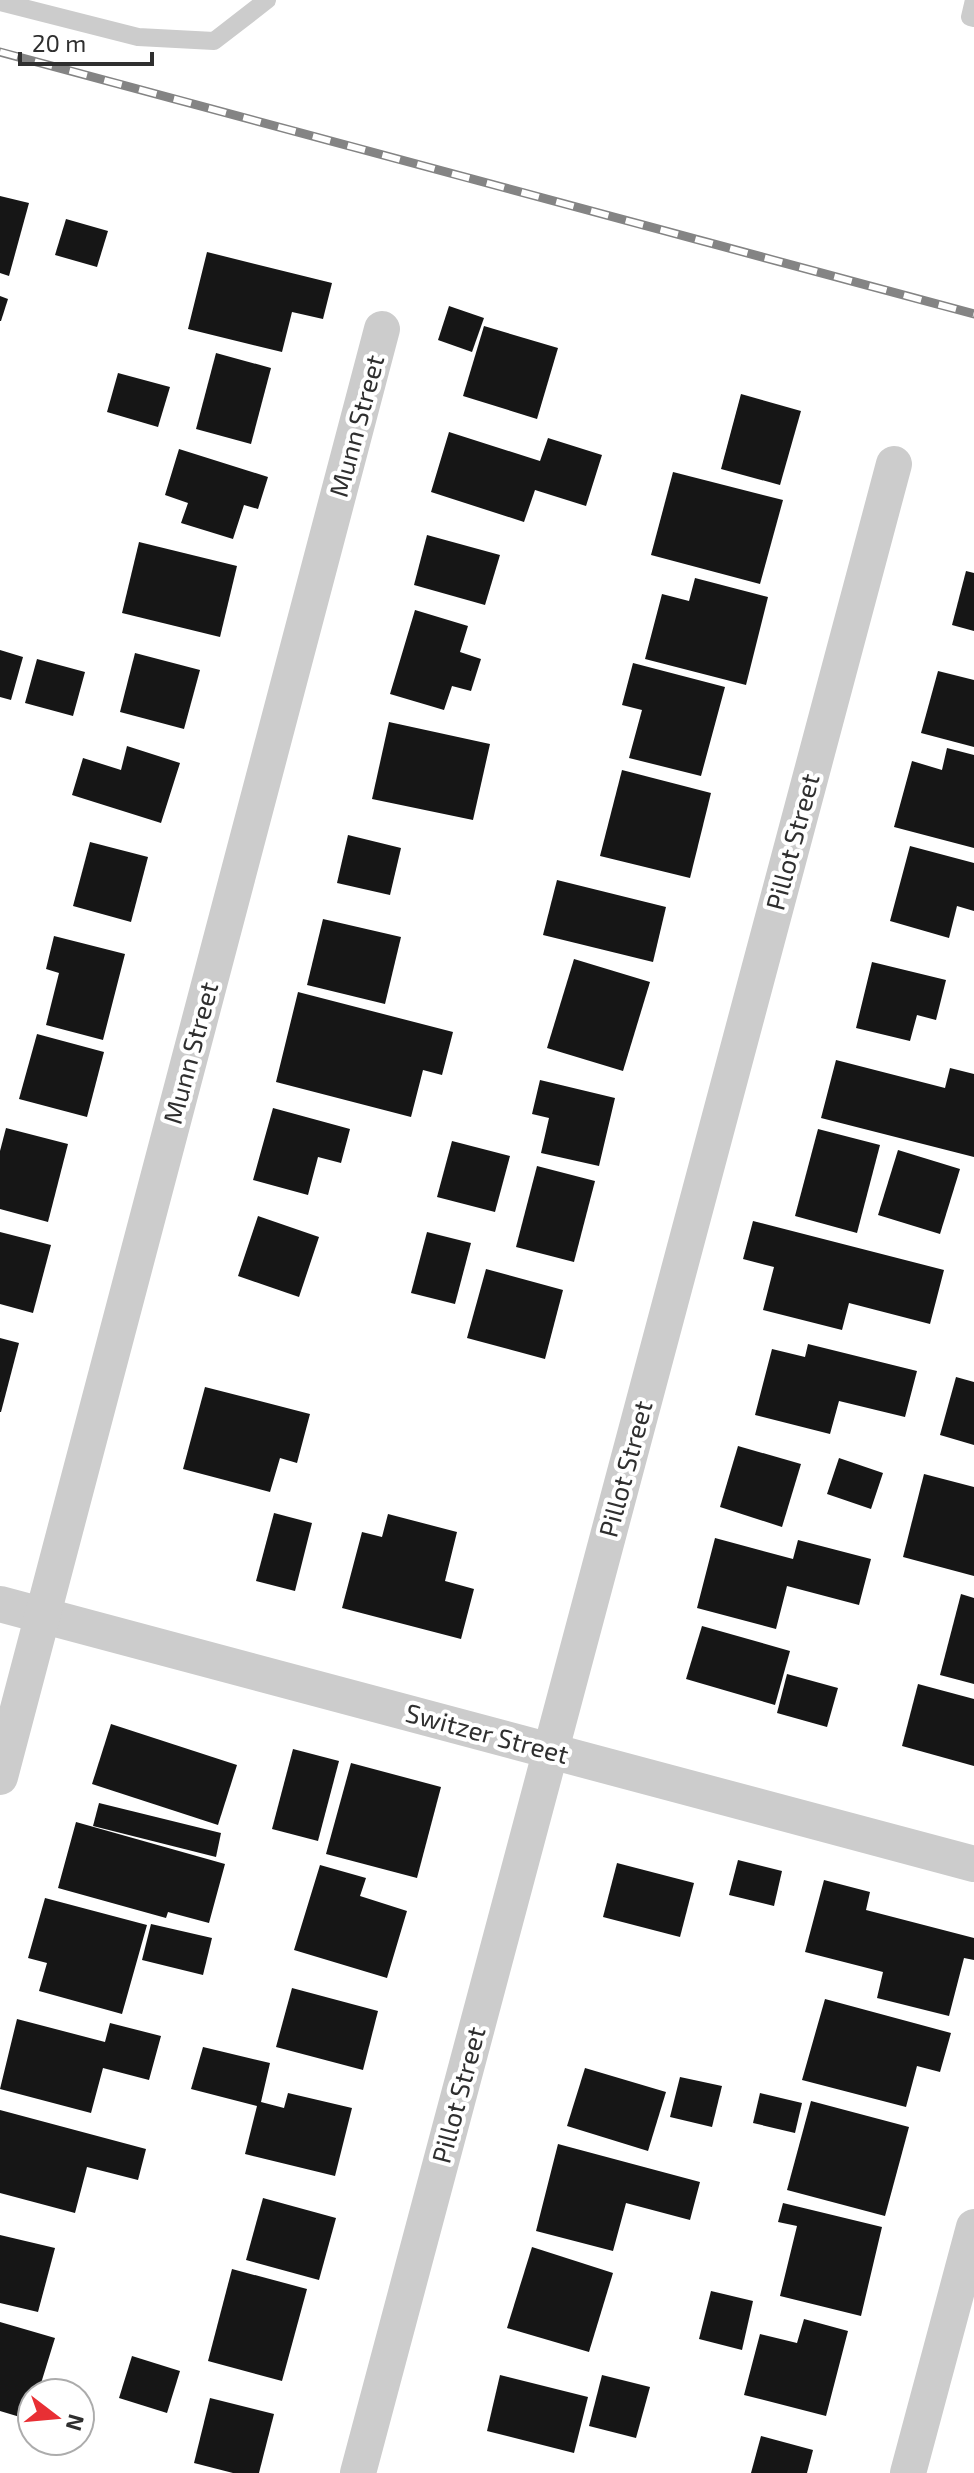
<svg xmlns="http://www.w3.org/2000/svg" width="974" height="2473" font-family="'Exo 2',sans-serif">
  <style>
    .building { fill: #161616 }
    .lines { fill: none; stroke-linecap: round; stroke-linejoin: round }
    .lane { stroke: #ccc; stroke-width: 18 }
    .street { stroke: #ccc; stroke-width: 36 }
    .rail-casing { stroke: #848484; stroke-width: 9 }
    .rail { stroke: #fff; stroke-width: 6; stroke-dasharray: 18; stroke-linecap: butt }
    .labels { text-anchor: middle; stroke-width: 8; stroke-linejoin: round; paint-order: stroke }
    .street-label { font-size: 26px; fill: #2f2f2f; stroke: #fff }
  </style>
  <rect width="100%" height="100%" fill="#fff"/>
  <g class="building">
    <path d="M0,196L29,203L9,276L0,273Z"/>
    <path d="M66,219L108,231L97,267L55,255Z"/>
    <path d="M207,252L332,283L323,319L292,312L282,352L188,329Z"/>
    <path d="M0,296L8,299L1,321H0Z"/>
    <path d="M449,306L484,318L472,352L438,340Z"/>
    <path d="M484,326L558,348L537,419L463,396Z"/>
    <path d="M216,353L271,368L251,444L196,429Z"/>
    <path d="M118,373L170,387L158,427L107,412Z"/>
    <path d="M741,394L801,411L780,485L721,469Z"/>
    <path d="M449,432L540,461L548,438L602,455L586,506L535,490L524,522L431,492Z"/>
    <path d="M179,449L268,477L258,509L244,505L233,539L181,523L188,503L165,495Z"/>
    <path d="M673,472L783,500L760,584L651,555Z"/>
    <path d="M427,535L500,555L485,605L414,585Z"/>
    <path d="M139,542L237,566L220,637L122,613Z"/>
    <path d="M966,571L974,573V631L952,625Z"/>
    <path d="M695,578L768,597L746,685L645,659L662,594L689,601Z"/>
    <path d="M415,610L468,626L460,652L481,659L471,691L452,686L444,710L390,694Z"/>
    <path d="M0,650L23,657L11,700L0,697Z"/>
    <path d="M135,653L200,670L184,729L120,712Z"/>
    <path d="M37,659L85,672L73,716L25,703Z"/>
    <path d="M633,663L725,687L701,776L629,758L642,710L622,705Z"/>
    <path d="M938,671L974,680V747L921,733Z"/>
    <path d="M389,722L490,744L473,820L372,799Z"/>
    <path d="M127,746L180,763L161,823L72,795L83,758L121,770Z"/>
    <path d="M947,748L974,755V848L894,827L912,761L942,770Z"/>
    <path d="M622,770L711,793L690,878L600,856Z"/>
    <path d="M348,835L401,848L390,895L337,883Z"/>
    <path d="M90,842L148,857L131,922L73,906Z"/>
    <path d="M910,846L974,863V911L957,906L949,938L890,921Z"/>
    <path d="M557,880L666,907L653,962L543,935Z"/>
    <path d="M323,919L401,937L385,1004L307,985Z"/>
    <path d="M54,936L125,954L103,1040L46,1025L59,973L46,969Z"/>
    <path d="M574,959L650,982L623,1071L547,1048Z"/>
    <path d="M872,962L946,980L936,1020L917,1015L910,1041L856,1028Z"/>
    <path d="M298,992L453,1032L442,1075L423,1070L411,1117L276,1082Z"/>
    <path d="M37,1034L104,1052L87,1117L19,1099Z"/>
    <path d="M836,1060L945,1088L950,1068L974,1074V1157L821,1118Z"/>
    <path d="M540,1080L615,1098L599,1166L541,1153L549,1118L532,1114Z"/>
    <path d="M273,1108L350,1129L341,1163L318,1157L308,1195L253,1180Z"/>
    <path d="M6,1128L68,1144L48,1222L0,1209V1151Z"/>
    <path d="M818,1129L880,1145L857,1233L795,1216Z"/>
    <path d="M452,1141L510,1156L495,1212L437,1197Z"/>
    <path d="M898,1150L960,1169L940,1234L878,1215Z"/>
    <path d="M537,1166L595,1181L574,1262L516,1247Z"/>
    <path d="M258,1216L319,1237L299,1297L238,1276Z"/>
    <path d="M753,1221L944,1270L930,1324L849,1303L842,1330L763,1310L774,1267L743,1259Z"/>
    <path d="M0,1232L51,1245L33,1313L0,1304Z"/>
    <path d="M427,1232L471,1243L455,1304L411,1293Z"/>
    <path d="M486,1269L563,1290L545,1359L467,1338Z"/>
    <path d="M0,1338L19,1343L1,1412H0Z"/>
    <path d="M808,1344L917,1371L905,1417L839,1401L830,1434L755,1415L772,1349L805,1357Z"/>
    <path d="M956,1377L974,1382V1445L940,1435Z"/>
    <path d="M205,1387L310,1414L297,1463L280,1458L270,1492L183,1469Z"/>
    <path d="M738,1446L801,1464L782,1527L720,1507Z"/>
    <path d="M839,1458L883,1473L871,1509L827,1494Z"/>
    <path d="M924,1474L974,1487V1576L903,1557Z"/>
    <path d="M274,1513L312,1523L295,1591L256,1581Z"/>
    <path d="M388,1514L457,1532L445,1581L474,1589L461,1639L342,1608L362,1532L382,1537Z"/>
    <path d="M715,1538L793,1559L798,1540L871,1559L859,1605L787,1586L776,1629L697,1608Z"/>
    <path d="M961,1594L974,1598V1684L940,1675Z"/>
    <path d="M702,1626L790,1651L775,1705L686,1679Z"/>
    <path d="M787,1674L838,1688L827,1727L777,1713Z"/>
    <path d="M918,1684L974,1699V1766L902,1746Z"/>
    <path d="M111,1724L237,1765L218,1825L92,1784Z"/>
    <path d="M293,1749L339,1761L318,1841L272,1829Z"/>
    <path d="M351,1763L441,1787L417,1878L326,1854Z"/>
    <path d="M99,1803L221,1833L216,1857L93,1826Z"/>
    <path d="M76,1822L225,1864L209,1923L168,1912L166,1918L58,1888Z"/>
    <path d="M738,1860L782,1871L774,1906L729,1895Z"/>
    <path d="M617,1863L694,1883L680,1937L603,1917Z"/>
    <path d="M320,1865L366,1878L360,1896L407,1911L387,1978L294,1950Z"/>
    <path d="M824,1880L870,1892L866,1910L974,1938V1960L964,1958L949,2016L877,1998L883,1972L805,1952Z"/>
    <path d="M45,1898L147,1925L122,2014L39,1991L47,1963L28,1958Z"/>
    <path d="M151,1924L212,1938L203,1975L142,1960Z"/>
    <path d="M292,1988L378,2011L363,2070L276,2047Z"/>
    <path d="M825,1999L951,2033L940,2072L917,2066L906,2107L802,2080Z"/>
    <path d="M17,2019L105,2042L110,2023L161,2036L149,2080L103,2068L91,2113L0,2089Z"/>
    <path d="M203,2047L270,2063L261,2102L284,2108L288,2093L352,2108L335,2176L245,2154L257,2106L191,2089Z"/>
    <path d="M585,2068L666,2092L648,2151L567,2126Z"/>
    <path d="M680,2077L722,2086L712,2127L670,2117Z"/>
    <path d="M760,2093L802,2103L795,2133L753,2123Z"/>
    <path d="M811,2101L909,2127L885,2216L787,2190Z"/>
    <path d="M0,2110L146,2149L138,2180L87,2167L75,2213L0,2193Z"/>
    <path d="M558,2144L700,2182L690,2220L626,2203L613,2251L536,2231Z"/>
    <path d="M263,2198L336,2218L319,2280L246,2260Z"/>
    <path d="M783,2203L882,2227L861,2316L780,2296L797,2226L778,2222Z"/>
    <path d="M0,2235L55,2248L38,2312L0,2303Z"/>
    <path d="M532,2247L613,2273L589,2352L507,2328Z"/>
    <path d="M232,2269L307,2289L282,2381L208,2361Z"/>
    <path d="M711,2291L753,2301L742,2350L699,2339Z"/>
    <path d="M804,2319L848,2331L826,2416L744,2395L760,2334L797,2343Z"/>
    <path d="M0,2322L55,2338L38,2393H32L30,2420L0,2411Z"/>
    <path d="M132,2356L180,2371L167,2413L119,2398Z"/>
    <path d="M500,2375L588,2397L574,2453L487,2431Z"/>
    <path d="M602,2375L650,2387L636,2438L589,2426Z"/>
    <path d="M210,2398L274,2414L259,2473H233L194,2463Z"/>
    <path d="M761,2436L813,2450L807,2473H751Z"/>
  </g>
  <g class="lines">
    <g class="lane">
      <path d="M974,0L970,17L974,18"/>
      <path d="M0,2L138,37L214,41L267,0"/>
    </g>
    <g class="street">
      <path d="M0,1604L974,1864"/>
      <path d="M0,1777L382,329"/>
      <path d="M358,2473L894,464"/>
      <path d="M908,2473L974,2227"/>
    </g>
    <defs>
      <path id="rail" d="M0,52L974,314"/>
    </defs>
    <use href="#rail" class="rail-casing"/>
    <use href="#rail" class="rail"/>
  </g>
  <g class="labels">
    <g class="street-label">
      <text transform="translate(357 426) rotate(-75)" y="9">Munn Street</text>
      <text transform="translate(793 842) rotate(-75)" y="9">Pillot Street</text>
      <text transform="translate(191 1053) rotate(-75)" y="9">Munn Street</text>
      <text transform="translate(626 1469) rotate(-75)" y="9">Pillot Street</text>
      <text transform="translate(487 1734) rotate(15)" y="9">Switzer Street</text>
      <text transform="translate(459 2095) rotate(-75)" y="9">Pillot Street</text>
    </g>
  </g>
  <g transform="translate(56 2417) rotate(106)"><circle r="38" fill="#ffffff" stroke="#acacac" stroke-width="2"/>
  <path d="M0-6L14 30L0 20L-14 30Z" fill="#e82f34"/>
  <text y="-12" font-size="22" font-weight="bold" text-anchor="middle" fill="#2f2f2f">N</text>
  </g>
  <path d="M20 52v12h132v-12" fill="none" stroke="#2f2f2f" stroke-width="4"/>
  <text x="32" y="52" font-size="24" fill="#2f2f2f" stroke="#ffffff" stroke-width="6" paint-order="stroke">20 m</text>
</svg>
